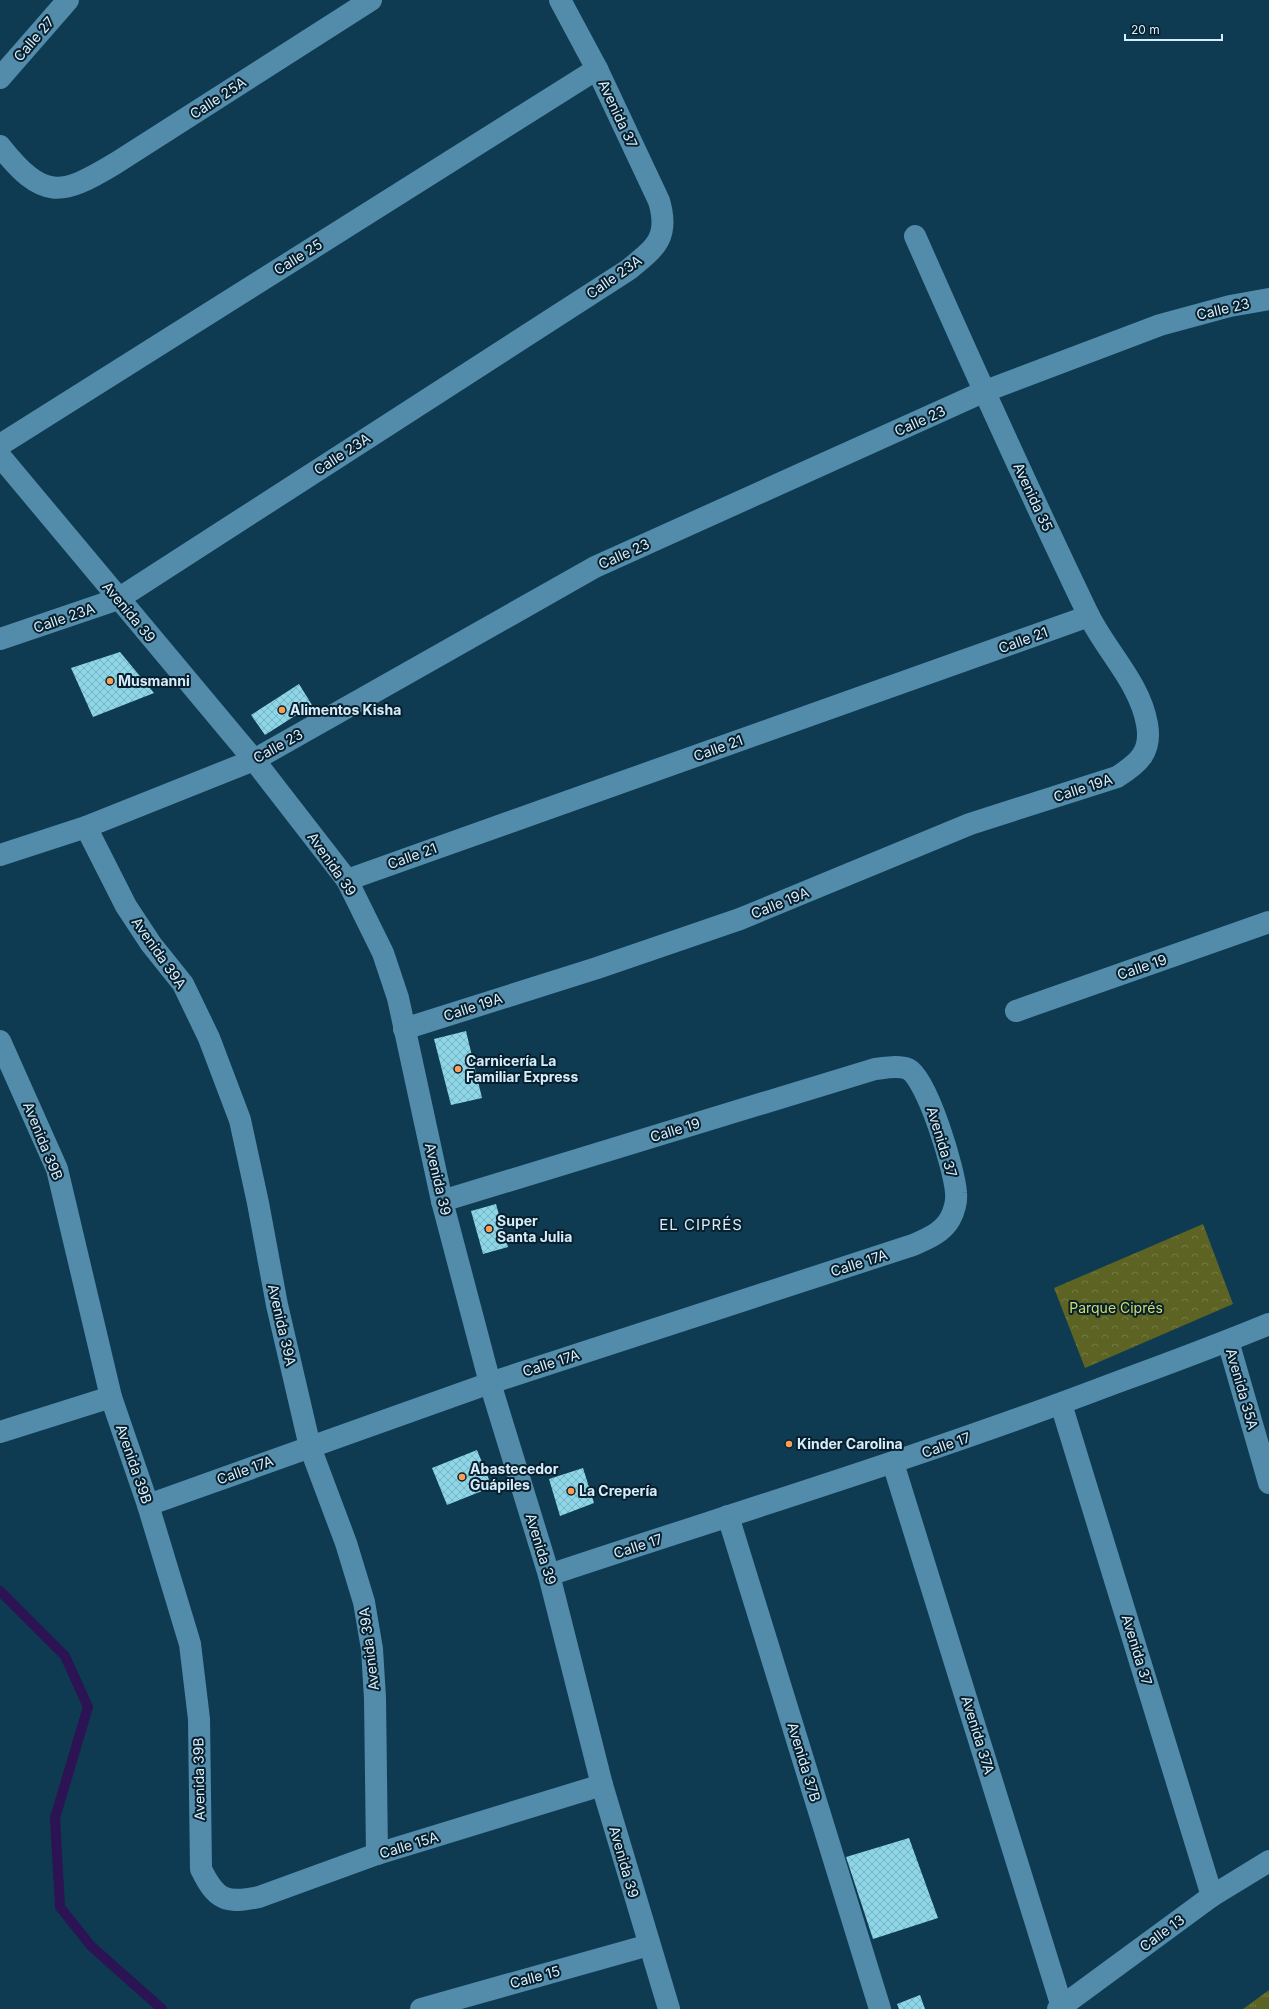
<svg xmlns="http://www.w3.org/2000/svg" width="1269" height="2009" font-family="Inter,sans-serif">
  <style>
    .grass { fill: url(#grass-tufts) }
    .forest { fill: url(#forest-crowns) }
    .lines { fill: none; stroke-linecap: round; stroke-linejoin: round }
    .stream { stroke: #2b1354; stroke-width: 10 }
    .building { fill: url(#building-cross-hatch) }
    .minor { stroke: #538cab; stroke-width: 22 }
    .poi-dot { fill: #fd9c55; stroke: #08202d; stroke-width: 1.5 }
    .labels { text-anchor: middle; stroke-width: 4; stroke-linejoin: round; paint-order: stroke }
    .street-label { font-size: 14px; fill: #d6edfb; stroke: #08202d }
    .poi-label { font-size: 14px; font-weight: bold; fill: #d6edfb; stroke: #08202d; text-anchor: start }
    .park-label { font-size: 14px; fill: #cfdd6a; stroke: #08202d }
    .neighbourhood-label { font-size: 15px; letter-spacing: 1px; fill: #d6edfb; stroke: #08202d }
  </style>
  <defs>
    <pattern id="grass-tufts" width="24" height="20" patternUnits="userSpaceOnUse"><rect width="24" height="20" fill="#5d6423"/><path d="M3 7l-1-3M5 7V3M7 7l1-3M15 17l-1-3M17 17v-4M19 17l1-3" fill="none" stroke="#747a44"/></pattern>
    <pattern id="forest-crowns" width="20" height="18" patternUnits="userSpaceOnUse"><rect width="20" height="18" fill="#5d6423"/><path d="M2 6a3 3 0 1 1 6 0M12 15a3 3 0 1 1 6 0" fill="none" stroke="#747a44"/></pattern>
    <pattern id="building-cross-hatch" width="8" height="8" patternUnits="userSpaceOnUse"><rect width="8" height="8" fill="#8dd6e8"/><path d="M0 0l8 8M0 8l8-8" fill="none" stroke="#7ab2c1"/></pattern>
  </defs>
  <rect width="100%" height="100%" fill="#0e3b51"/>
  <path class="grass" d="M1269,1990V2009H1243Z"/>
  <path class="forest" d="M1203,1224L1233,1304L1085,1368L1054,1288Z"/>
  <g class="lines">
    <path class="stream" d="M0,1591L65,1656L88,1707L55,1818L60,1907L91,1946L162,2009"/>
  </g>
  <g class="building">
    <path d="M120,652L154,693L93,717L71,668Z"/>
    <path d="M299,684L312,705L265,735L251,715Z"/>
    <path d="M466,1031L482,1098L451,1105L434,1039Z"/>
    <path d="M496,1204L508,1247L483,1254L471,1211Z"/>
    <path d="M477,1450L492,1487L447,1505L432,1468Z"/>
    <path d="M583,1468L594,1503L560,1516L549,1479Z"/>
    <path d="M909,1838L938,1918L873,1939L846,1857Z"/>
    <path d="M920,1995L925,2009H899L897,2004Z"/>
  </g>
  <g class="lines">
    <g class="minor">
      <path d="M0,78L68,0"/>
      <path d="M0,146C43,200 60,197 116,163L371,0"/>
      <path d="M0,445L597,69"/>
      <path d="M0,456L254,760L347,880L383,953L398,998L442,1201L490,1383L549,1575L602,1785L669,2009"/>
      <path d="M0,639L118,599L628,270C655,248 670,238 659,201L597,69L560,0"/>
      <path d="M86,827L126,906L151,944L183,984L209,1038L240,1120L258,1203L277,1305L310,1447L346,1543L364,1602L372,1649L375,1698L377,1854"/>
      <path d="M0,855L86,827L254,760L595,567L983,392L1160,325L1230,306L1269,299"/>
      <path d="M347,880L1089,616"/>
      <path d="M1016,1011L1269,922"/>
      <path d="M404,1029L597,968L740,919L970,824L1117,777C1139,763 1152,752 1147,724C1140,683 1106,651 1088,614C1028,489 971,363 915,236"/>
      <path d="M0,1041L57,1169L111,1397L148,1505L190,1644L199,1719L201,1869C216,1900 226,1904 259,1897L377,1854L602,1785"/>
      <path d="M1228,1341L1269,1483"/>
      <path d="M1061,1404L1212,1896"/>
      <path d="M0,1432L111,1397"/>
      <path d="M893,1463L1062,2007"/>
      <path d="M148,1505L490,1383L913,1245C927,1239 942,1233 950,1219C954,1212 957,1201 956,1193C955,1171 927,1078 908,1069C898,1065 885,1068 875,1069L442,1201"/>
      <path d="M728,1516L880,2009"/>
      <path d="M549,1575C738,1512 929,1454 1115,1383C1167,1364 1218,1345 1269,1324"/>
      <path d="M421,2009L649,1945"/>
      <path d="M1058,2009L1212,1896L1269,1861"/>
    </g>
  </g>
  <g class="poi-dot">
    <circle cx="110" cy="681" r="4"/>
    <circle cx="282" cy="710" r="4"/>
    <circle cx="458" cy="1069" r="4"/>
    <circle cx="489" cy="1229" r="4"/>
    <circle cx="789" cy="1444" r="4"/>
    <circle cx="462" cy="1477" r="4"/>
    <circle cx="571" cy="1491" r="4"/>
  </g>
  <g class="labels">
    <g class="street-label">
      <text transform="translate(34 39) rotate(-49)" y="5">Calle 27</text>
      <text transform="translate(218 98) rotate(-33)" y="5">Calle 25A</text>
      <text transform="translate(618 114) rotate(65)" y="5">Avenida 37</text>
      <text transform="translate(298 257) rotate(-32)" y="5">Calle 25</text>
      <text transform="translate(614 277) rotate(-35)" y="5">Calle 23A</text>
      <text transform="translate(1223 309) rotate(-13)" y="5">Calle 23</text>
      <text transform="translate(920 421) rotate(-24)" y="5">Calle 23</text>
      <text transform="translate(342 454) rotate(-33)" y="5">Calle 23A</text>
      <text transform="translate(1033 497) rotate(65)" y="5">Avenida 35</text>
      <text transform="translate(624 554) rotate(-24)" y="5">Calle 23</text>
      <text transform="translate(129 612) rotate(50)" y="5">Avenida 39</text>
      <text transform="translate(64 618) rotate(-19)" y="5">Calle 23A</text>
      <text transform="translate(1023 640) rotate(-20)" y="5">Calle 21</text>
      <text transform="translate(278 746) rotate(-29)" y="5">Calle 23</text>
      <text transform="translate(718 748) rotate(-20)" y="5">Calle 21</text>
      <text transform="translate(1083 788) rotate(-18)" y="5">Calle 19A</text>
      <text transform="translate(412 856) rotate(-20)" y="5">Calle 21</text>
      <text transform="translate(332 864) rotate(55)" y="5">Avenida 39</text>
      <text transform="translate(780 903) rotate(-22)" y="5">Calle 19A</text>
      <text transform="translate(159 953) rotate(55)" y="5">Avenida 39A</text>
      <text transform="translate(1142 967) rotate(-19)" y="5">Calle 19</text>
      <text transform="translate(473 1007) rotate(-18)" y="5">Calle 19A</text>
      <text transform="translate(675 1130) rotate(-17)" y="5">Calle 19</text>
      <text transform="translate(43 1141) rotate(68)" y="5">Avenida 39B</text>
      <text transform="translate(942 1142) rotate(73)" y="5">Avenida 37</text>
      <text transform="translate(438 1179) rotate(77)" y="5">Avenida 39</text>
      <text transform="translate(859 1263) rotate(-18)" y="5">Calle 17A</text>
      <text transform="translate(282 1325) rotate(77)" y="5">Avenida 39A</text>
      <text transform="translate(551 1363) rotate(-18)" y="5">Calle 17A</text>
      <text transform="translate(1242 1389) rotate(74)" y="5">Avenida 35A</text>
      <text transform="translate(946 1445) rotate(-19)" y="5">Calle 17</text>
      <text transform="translate(134 1464) rotate(71)" y="5">Avenida 39B</text>
      <text transform="translate(245 1470) rotate(-20)" y="5">Calle 17A</text>
      <text transform="translate(638 1546) rotate(-18)" y="5">Calle 17</text>
      <text transform="translate(541 1549) rotate(73)" y="5">Avenida 39</text>
      <text transform="translate(369 1649) rotate(-97)" y="5">Avenida 39A</text>
      <text transform="translate(1137 1650) rotate(73)" y="5">Avenida 37</text>
      <text transform="translate(978 1735) rotate(73)" y="5">Avenida 37A</text>
      <text transform="translate(804 1762) rotate(73)" y="5">Avenida 37B</text>
      <text transform="translate(199 1779) rotate(-91)" y="5">Avenida 39B</text>
      <text transform="translate(409 1845) rotate(-17)" y="5">Calle 15A</text>
      <text transform="translate(624 1862) rotate(74)" y="5">Avenida 39</text>
      <text transform="translate(1162 1933) rotate(-36)" y="5">Calle 13</text>
      <text transform="translate(535 1977) rotate(-15)" y="5">Calle 15</text>
    </g>
    <g class="poi-label">
      <text x="118" y="686">Musmanni</text>
      <text x="290" y="715">Alimentos Kisha</text>
      <text x="466" y="1066">Carnicería La<tspan x="466" dy="16">Familiar Express</tspan></text>
      <text x="497" y="1226">Super<tspan x="497" dy="16">Santa Julia</tspan></text>
      <text x="797" y="1449">Kinder Carolina</text>
      <text x="470" y="1474">Abastecedor<tspan x="470" dy="16">Guápiles</tspan></text>
      <text x="579" y="1496">La Crepería</text>
    </g>
    <g class="park-label">
      <text x="1116" y="1313">Parque Ciprés</text>
    </g>
    <g class="neighbourhood-label">
      <text x="701" y="1230">EL CIPRÉS</text>
    </g>
  </g>
  <path d="M1125 34v6h97v-6" fill="none" stroke="#d6edfb" stroke-width="2"/>
  <text x="1131" y="34" font-size="12" fill="#d6edfb" stroke="#08202d" stroke-width="3" paint-order="stroke">20 m</text>
</svg>
